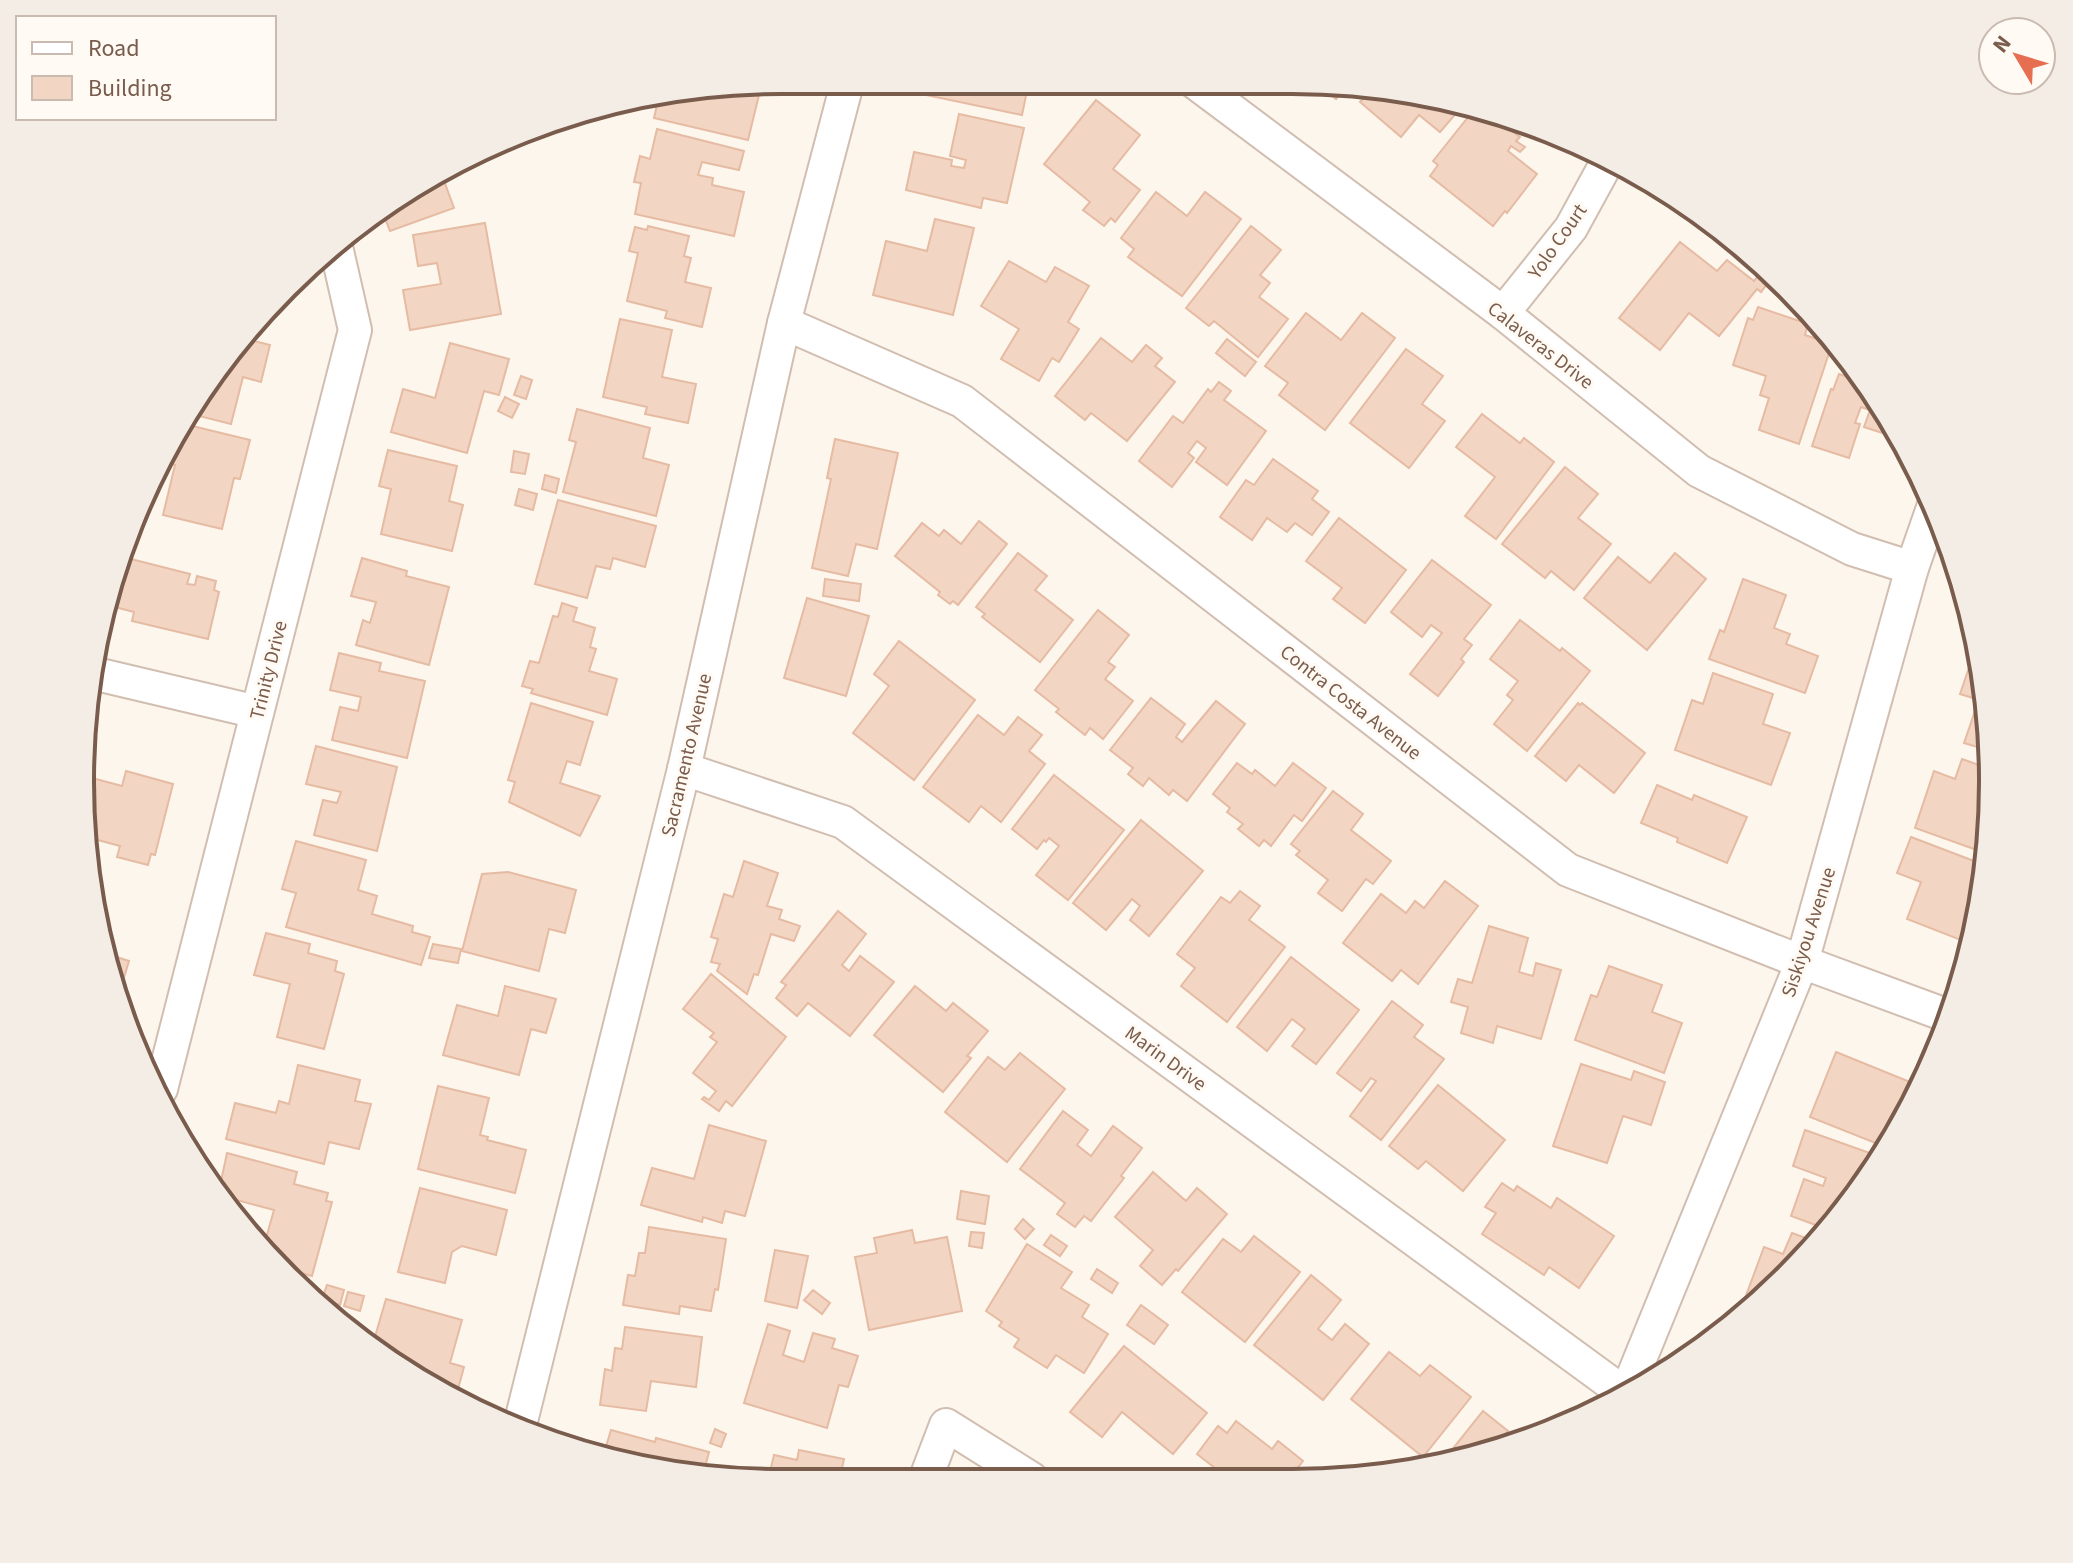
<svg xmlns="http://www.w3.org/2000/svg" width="2073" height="1563" font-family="'Source Sans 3',sans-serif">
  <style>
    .building { fill: #f3d5c3; stroke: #e6bba3; stroke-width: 2 }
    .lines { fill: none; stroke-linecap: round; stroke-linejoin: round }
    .street-casing { stroke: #d1beb0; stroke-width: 36 }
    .street { stroke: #fff; stroke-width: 32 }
    .labels { text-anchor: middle; stroke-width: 6; stroke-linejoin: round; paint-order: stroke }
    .street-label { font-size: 20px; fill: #7a5c4d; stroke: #fffaf3 }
    .rim { fill: none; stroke: #7a5c4d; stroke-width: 4 }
  </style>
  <rect width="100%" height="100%" fill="#fdf6ec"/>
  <g class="building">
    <path d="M929,80L1029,81L1022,115L926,95Z"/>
    <path d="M1314,81H1337L1349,83L1336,99Z"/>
    <path d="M733,86V88L759,95L748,140L654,118L659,96Z"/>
    <path d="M1373,87L1465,103L1440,132L1419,115L1401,137L1360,102Z"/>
    <path d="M1096,100L1140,135L1113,169L1140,190L1115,222L1111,218L1104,226L1083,210L1090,202L1044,164Z"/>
    <path d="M599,104L601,108L558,126L557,122Z"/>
    <path d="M1477,106L1517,124L1512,131L1520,137L1516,141L1525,147L1520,152L1511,146L1508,151L1537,174L1507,213L1505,211L1493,226L1430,176L1438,165L1433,161Z"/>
    <path d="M959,114L1024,128L1007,203L983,198L981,208L906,190L914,152L952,160L951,166L964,168L966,160L950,156Z"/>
    <path d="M657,129L744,151L739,170L702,162L698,175L713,178L712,185L744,192L734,236L635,214L641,183L634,182L640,156L650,159Z"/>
    <path d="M523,136L524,139L511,144L513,148L461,168L458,163Z"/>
    <path d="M440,170L454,208L390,231L383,213L430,174Z"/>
    <path d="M1156,192L1187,216L1205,192L1241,219L1182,296L1128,257L1134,249L1121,238Z"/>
    <path d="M935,219L974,228L953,315L873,295L886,241L927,251Z"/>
    <path d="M485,223L501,314L410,330L403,290L441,284L437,263L418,266L413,235Z"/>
    <path d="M648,226L689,236L684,256L691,258L685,282L711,288L702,327L665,318L667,311L627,301L638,253L629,251L635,227L647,230Z"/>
    <path d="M1251,226L1281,250L1260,275L1270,283L1259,297L1288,319L1258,357L1214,321L1209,326L1186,308Z"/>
    <path d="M1680,242L1717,271L1727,260L1754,281L1757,277L1767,284L1761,292L1757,289L1719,336L1689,313L1660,350L1619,318Z"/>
    <path d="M1009,261L1046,282L1055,267L1089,286L1068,322L1079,329L1059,362L1052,358L1039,381L1001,359L1019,329L981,306Z"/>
    <path d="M1758,307L1808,324L1805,335L1832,344L1799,444L1759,430L1769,398L1760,395L1766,376L1733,365L1748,318L1753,320Z"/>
    <path d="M1306,313L1341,340L1362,313L1395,338L1325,430L1279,395L1288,383L1265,366Z"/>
    <path d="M620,319L672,330L662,377L696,384L688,423L645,414L647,407L603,397Z"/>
    <path d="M242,338L270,345L261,382L243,377L231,424L191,414Z"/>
    <path d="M1101,338L1132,362L1146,345L1162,358L1155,366L1175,382L1127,441L1091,413L1085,420L1055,396Z"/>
    <path d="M1227,339L1256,362L1245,376L1216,353Z"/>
    <path d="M450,343L509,359L499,395L484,391L467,453L391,432L403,389L435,398Z"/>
    <path d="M1406,349L1443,376L1422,404L1445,421L1409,468L1350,423Z"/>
    <path d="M1851,359L1901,439L1864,427L1870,410L1861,407L1855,423L1860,424L1849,458L1812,446L1831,389L1833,390L1839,374L1845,376Z"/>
    <path d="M521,376L532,380L526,399L514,395Z"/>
    <path d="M1219,382L1231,391L1224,400L1266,431L1227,485L1196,462L1206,448L1197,441L1188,453L1194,458L1172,487L1139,461L1173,416L1183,423L1208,389L1211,392Z"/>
    <path d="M505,397L519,404L512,418L498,411Z"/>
    <path d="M577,409L650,428L643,458L669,465L656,516L563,492L576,442L569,440Z"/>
    <path d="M1482,414L1520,443L1524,438L1554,462L1496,539L1465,516L1495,477L1456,447Z"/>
    <path d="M184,424L250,440L240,479L234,478L222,529L163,515L175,465L159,461Z"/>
    <path d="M835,439L898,453L877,549L856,544L848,576L812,568L831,479L827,478Z"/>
    <path d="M388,450L457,466L449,501L463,505L452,551L381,534L391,489L379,486Z"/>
    <path d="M514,451L529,454L525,474L511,472Z"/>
    <path d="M1273,459L1318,491L1312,499L1329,512L1312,535L1295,523L1287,532L1267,518L1252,540L1220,517L1246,480L1254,485Z"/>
    <path d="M1565,467L1598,494L1578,518L1611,544L1574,590L1551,571L1545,578L1502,544Z"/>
    <path d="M545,475L559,479L556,493L542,489Z"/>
    <path d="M519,489L537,494L533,510L515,505Z"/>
    <path d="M558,500L656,526L645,567L613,558L610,569L596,566L587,598L535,584Z"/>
    <path d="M1339,518L1406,570L1365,623L1333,599L1342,588L1306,561Z"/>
    <path d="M979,521L1007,544L958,605L953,601L950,604L938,595L940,592L895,556L922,523L939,536L944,530L961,544Z"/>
    <path d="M1018,553L1047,576L1035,590L1073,620L1040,662L982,617L985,614L976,607Z"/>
    <path d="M1675,553L1706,579L1647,650L1584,598L1618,557L1650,583Z"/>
    <path d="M123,557L190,574L187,584L195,585L197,576L216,581L214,590L219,592L208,639L132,621L134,612L107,605Z"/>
    <path d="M362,558L407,571L406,576L449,587L429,665L356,645L363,620L370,623L376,602L351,596Z"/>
    <path d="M1432,560L1491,605L1464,639L1472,645L1461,659L1464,662L1438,696L1410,674L1442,633L1431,625L1422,637L1391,612Z"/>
    <path d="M825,579L861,584L859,601L823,596Z"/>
    <path d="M1743,579L1786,595L1774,628L1790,634L1786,644L1818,656L1805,693L1709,659L1720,630L1724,632Z"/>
    <path d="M807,598L869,616L846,696L784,678Z"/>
    <path d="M562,603L577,608L573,621L595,628L590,647L596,649L589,671L617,679L607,715L531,693L533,689L522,686L530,661L539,663L553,616L558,617Z"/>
    <path d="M1098,610L1129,635L1108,662L1115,667L1105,679L1133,701L1103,739L1090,728L1085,735L1056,712L1059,709L1035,690Z"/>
    <path d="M1520,620L1560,651L1562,648L1590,671L1527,751L1494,724L1513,700L1507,695L1518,681L1490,659Z"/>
    <path d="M899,641L975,700L914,780L853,733L889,686L874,674Z"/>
    <path d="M339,653L381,663L379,671L425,681L407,758L332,740L340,707L358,711L361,697L330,690Z"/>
    <path d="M1974,653L1978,655L1986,702L1960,694Z"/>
    <path d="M1713,673L1773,694L1763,724L1790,733L1771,785L1675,750L1692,700L1703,704Z"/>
    <path d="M1151,698L1185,724L1176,737L1182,742L1216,701L1245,724L1187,801L1173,790L1169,795L1149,778L1143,786L1128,774L1133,768L1110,750Z"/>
    <path d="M531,703L593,722L580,765L567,761L560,783L600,796L580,836L509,802L515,782L508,780Z"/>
    <path d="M1578,703L1580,705L1582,703L1645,753L1614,793L1579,765L1566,781L1535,756Z"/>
    <path d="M1975,711L1988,715L1991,751L1964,743Z"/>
    <path d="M978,715L1004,735L1018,717L1042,735L1029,751L1045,764L1001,822L981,806L969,822L923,787Z"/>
    <path d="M316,746L397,767L377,851L314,835L323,800L337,803L341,792L306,784Z"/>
    <path d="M1962,759L1990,769L1988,854L1915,828L1934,771L1955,779Z"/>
    <path d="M1237,763L1252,774L1255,770L1275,786L1293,763L1326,788L1302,821L1294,815L1271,846L1264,840L1259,846L1238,829L1243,824L1227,812L1230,808L1213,794Z"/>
    <path d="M126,771L173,784L155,855L151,854L148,865L117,857L120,846L83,836L85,776L122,786Z"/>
    <path d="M1054,775L1124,830L1068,900L1036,875L1059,846L1049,838L1046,842L1044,840L1037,849L1012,829Z"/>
    <path d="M1657,785L1692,800L1694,795L1747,817L1727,863L1677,842L1678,838L1641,823Z"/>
    <path d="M1333,791L1363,814L1351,830L1391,861L1373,884L1366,879L1342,911L1318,893L1328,880L1296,855L1300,851L1291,844Z"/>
    <path d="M1141,820L1203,871L1149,936L1130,920L1140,906L1132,899L1106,930L1073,903Z"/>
    <path d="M1911,837L1987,866L1971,944L1907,919L1921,882L1897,873Z"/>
    <path d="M296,841L366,860L358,890L377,896L372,914L413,926L412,932L430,937L421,965L286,927L296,893L282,889Z"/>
    <path d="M744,861L778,873L767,906L782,910L779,919L800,926L794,941L771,934L758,975L754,974L747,994L717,971L720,964L711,962L718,939L711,937L724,894L733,897Z"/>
    <path d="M508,872L576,890L565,933L549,929L539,971L462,951L482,874Z"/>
    <path d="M1445,881L1478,906L1418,984L1401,970L1392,981L1343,943L1381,894L1406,913L1415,901L1424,908Z"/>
    <path d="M1240,891L1260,906L1249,920L1285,947L1227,1022L1181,986L1195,968L1177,954L1221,897L1230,903Z"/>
    <path d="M838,911L866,934L842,965L849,971L860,956L894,982L850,1036L808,1003L797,1016L776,998L786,985L781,982Z"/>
    <path d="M1489,926L1528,938L1519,972L1533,976L1536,963L1561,970L1541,1039L1497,1026L1493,1043L1461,1033L1468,1007L1451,1002L1458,979L1472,983Z"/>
    <path d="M266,933L310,944L308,953L337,961L335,971L344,974L324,1049L277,1037L290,984L254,975Z"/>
    <path d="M433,944L461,949L458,963L429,958Z"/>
    <path d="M107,954L129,961L117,1001L116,1000Z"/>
    <path d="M1291,957L1359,1010L1316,1064L1292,1046L1305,1029L1292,1019L1267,1051L1237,1027Z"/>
    <path d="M1609,966L1662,985L1652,1012L1682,1023L1664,1073L1575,1040L1591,995L1597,997Z"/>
    <path d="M711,974L786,1037L732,1106L726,1101L719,1111L702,1099L704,1097L709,1100L716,1091L693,1073L717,1042L710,1037L714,1033L683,1009Z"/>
    <path d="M505,986L556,999L546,1033L531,1029L519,1075L443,1055L457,1005L498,1016Z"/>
    <path d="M915,986L946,1011L953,1003L988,1031L967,1056L971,1058L943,1092L874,1035Z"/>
    <path d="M1392,1001L1423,1025L1414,1037L1444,1059L1381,1140L1350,1116L1376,1081L1371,1078L1361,1091L1337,1073Z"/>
    <path d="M1836,1052L1920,1086L1898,1133L1888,1148L1810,1117Z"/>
    <path d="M1020,1053L1065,1089L1007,1162L945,1112L988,1057L1005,1070Z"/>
    <path d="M1581,1064L1631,1080L1634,1071L1665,1082L1651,1125L1623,1116L1607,1163L1553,1146Z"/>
    <path d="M298,1065L360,1080L355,1101L371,1104L359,1149L329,1142L324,1164L226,1139L235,1103L276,1113L279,1101L289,1104Z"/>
    <path d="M1438,1085L1505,1140L1463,1191L1426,1161L1418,1169L1389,1146Z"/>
    <path d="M438,1086L489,1098L480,1135L488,1137L487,1140L526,1150L515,1193L418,1169Z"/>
    <path d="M1063,1111L1088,1130L1077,1145L1091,1156L1113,1126L1142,1148L1121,1176L1124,1178L1091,1221L1084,1216L1075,1227L1057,1214L1065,1203L1020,1169Z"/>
    <path d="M709,1125L766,1141L745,1216L725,1211L722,1223L703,1217L702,1222L641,1205L652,1168L694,1179Z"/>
    <path d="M1805,1130L1881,1157L1829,1230L1791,1216L1804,1179L1823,1186L1826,1178L1793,1166Z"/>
    <path d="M227,1153L297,1172L294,1184L328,1193L326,1201L332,1202L312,1276L279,1267L263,1249L274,1210L218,1195Z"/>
    <path d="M1153,1172L1186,1201L1197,1188L1227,1214L1178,1271L1176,1269L1162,1285L1140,1266L1153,1250L1115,1217Z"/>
    <path d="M1502,1183L1514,1191L1517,1186L1551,1208L1557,1198L1614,1236L1579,1288L1549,1267L1544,1275L1482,1234L1496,1213L1485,1207Z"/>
    <path d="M420,1188L507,1210L496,1255L462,1246L452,1252L445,1283L398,1272Z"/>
    <path d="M961,1191L989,1196L985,1224L957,1219Z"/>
    <path d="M1023,1219L1034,1229L1025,1239L1015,1229Z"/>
    <path d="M649,1227L726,1239L718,1290L715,1289L711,1311L680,1306L679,1314L623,1305L628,1275L635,1276L639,1253H645Z"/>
    <path d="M912,1230L915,1243L947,1237L962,1311L869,1330L855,1257L877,1253L874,1238Z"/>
    <path d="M971,1232L984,1233L982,1248L969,1246Z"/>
    <path d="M1792,1233L1819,1243L1754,1305L1744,1301L1764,1247L1783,1254Z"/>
    <path d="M1051,1235L1067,1246L1060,1256L1044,1245Z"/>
    <path d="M1254,1236L1300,1272L1245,1342L1182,1292L1223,1239L1241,1252Z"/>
    <path d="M1027,1244L1072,1272L1061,1288L1089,1305L1082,1317L1108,1334L1084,1373L1056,1355L1047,1368L1014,1347L1019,1339L999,1326L1002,1322L986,1311Z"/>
    <path d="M775,1250L808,1256L797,1308L765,1301Z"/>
    <path d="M1097,1269L1118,1283L1112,1293L1091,1279Z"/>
    <path d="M1311,1275L1341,1300L1318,1329L1332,1340L1345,1324L1369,1344L1323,1400L1254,1345Z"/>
    <path d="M327,1285L344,1290L340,1305L322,1299Z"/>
    <path d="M813,1290L830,1303L822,1314L804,1300Z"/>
    <path d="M348,1292L364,1296L360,1311L344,1306Z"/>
    <path d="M386,1299L462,1320L450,1363L464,1367L455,1400L431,1389L386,1357L387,1351L372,1347Z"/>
    <path d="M1141,1305L1168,1325L1154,1344L1127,1325Z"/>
    <path d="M768,1324L790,1331L783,1355L804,1362L813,1333L835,1339L832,1348L858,1356L848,1387L839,1385L827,1428L744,1403Z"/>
    <path d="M625,1327L702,1337L696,1387L651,1381L646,1411L600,1405L605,1369L612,1371L615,1348L622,1349Z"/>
    <path d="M1124,1346L1207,1413L1173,1454L1122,1412L1102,1437L1070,1412Z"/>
    <path d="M1389,1352L1420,1376L1430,1365L1471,1397L1423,1457L1351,1399Z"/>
    <path d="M1483,1411L1508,1431L1495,1447L1443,1461Z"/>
    <path d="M1236,1421L1272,1449L1278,1441L1303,1461L1290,1478H1216L1220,1472L1197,1454L1218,1426L1227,1433Z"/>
    <path d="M715,1429L726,1434L721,1447L710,1443Z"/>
    <path d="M611,1430L655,1442L656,1438L709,1452L703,1475L599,1454L604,1453Z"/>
    <path d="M799,1450L844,1459L839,1481H746L748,1471L769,1476L774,1455L797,1460Z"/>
  </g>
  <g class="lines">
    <defs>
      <g id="street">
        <path d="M1193,81L1503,313L1699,471L1852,549L1912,568"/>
        <path d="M1503,313L1571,228L1606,164"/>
        <path d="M784,323L962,401L1568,870L1802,962L1951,1017"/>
        <path d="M92,673L257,712"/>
        <path d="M684,769L843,822L1624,1393"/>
        <path d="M161,1089L355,330L337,251"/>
        <path d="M1627,1391L1802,962L1912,568L1934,505"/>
        <path d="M519,1429L684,769L784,323L848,80"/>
        <path d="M925,1480L946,1425L1032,1479"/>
      </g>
    </defs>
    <use href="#street" class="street-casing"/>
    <use href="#street" class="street"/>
  </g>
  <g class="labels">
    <g class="street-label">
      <text transform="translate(1557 241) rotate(-55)" y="7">Yolo Court</text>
      <text transform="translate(1541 345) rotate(38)" y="7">Calaveras Drive</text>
      <text transform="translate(268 670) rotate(-76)" y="7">Trinity Drive</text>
      <text transform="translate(1351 702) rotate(38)" y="7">Contra Costa Avenue</text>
      <text transform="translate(686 755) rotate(-77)" y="7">Sacramento Avenue</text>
      <text transform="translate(1808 932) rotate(-72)" y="7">Siskiyou Avenue</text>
      <text transform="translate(1166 1058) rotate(36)" y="7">Marin Drive</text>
    </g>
  </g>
  <path d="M0 0H2073V1563H0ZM781 94H1292A687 687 0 0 1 1979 781V782A687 687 0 0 1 1292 1469H781A687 687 0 0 1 94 782V781A687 687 0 0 1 781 94Z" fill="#f4ede6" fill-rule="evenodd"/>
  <path class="rim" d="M781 94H1292A687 687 0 0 1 1979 781V782A687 687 0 0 1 1292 1469H781A687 687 0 0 1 94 782V781A687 687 0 0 1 781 94Z"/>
  <rect x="16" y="16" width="260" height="104" fill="#fffaf3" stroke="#cabbb1" stroke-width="2"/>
  <rect x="32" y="42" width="40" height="12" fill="#ffffff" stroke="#cabbb1" stroke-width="2"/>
  <text x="88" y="56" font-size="24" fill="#7a5c4d">Road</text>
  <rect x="32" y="76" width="40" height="24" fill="#f3d5c3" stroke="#cabbb1" stroke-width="2"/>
  <text x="88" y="96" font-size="24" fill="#7a5c4d">Building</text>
  <g transform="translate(2017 56) rotate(308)"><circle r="38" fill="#fffaf3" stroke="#cabbb1" stroke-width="2"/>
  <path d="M0-6L14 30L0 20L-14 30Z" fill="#e76f51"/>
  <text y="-12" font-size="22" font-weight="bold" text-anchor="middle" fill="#7a5c4d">N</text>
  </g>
</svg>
